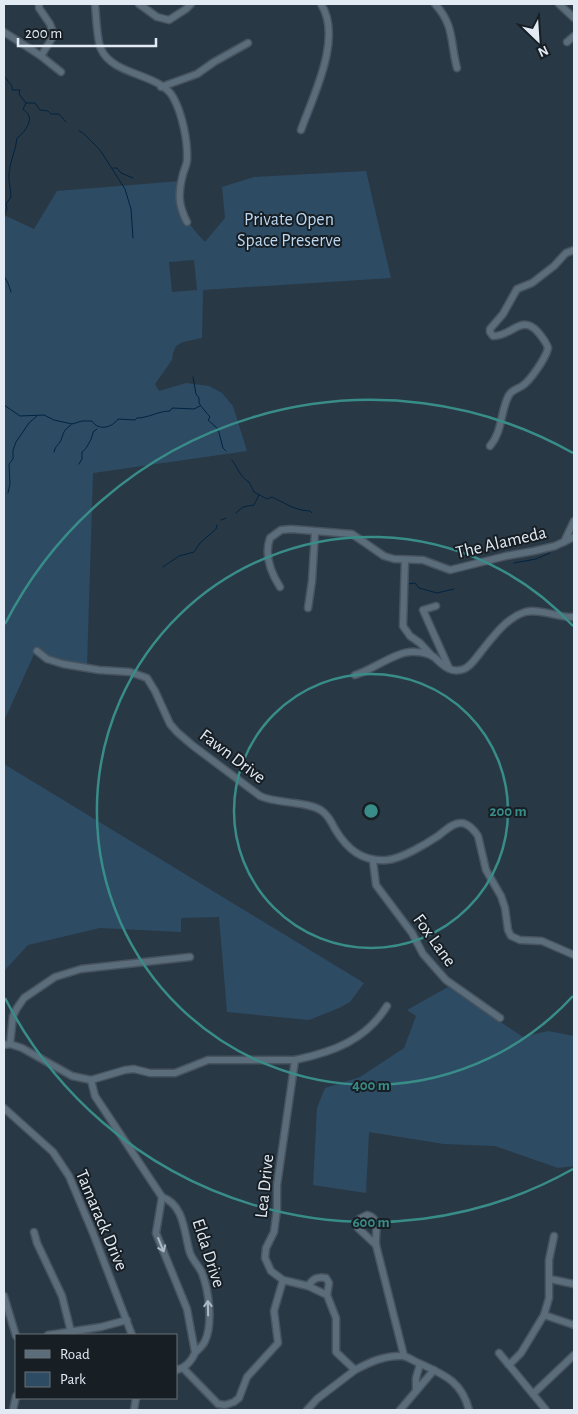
<svg xmlns="http://www.w3.org/2000/svg" width="578" height="1414" font-family="'Alegreya Sans',sans-serif">
  <style>
    .green { fill: #2e4b64; fill-rule: evenodd }
    .lines { fill: none; stroke-linecap: round; stroke-linejoin: round }
    .stream { stroke: #002442; stroke-width: 1 }
    .minor-casing { stroke: #47545f; stroke-width: 9 }
    .minor { stroke: #5b6c7b; stroke-width: 6 }
    .oneway { stroke: #acb8c4 }
    .ring { fill: none; stroke: #398d89; stroke-width: 2.5 }
    .labels { text-anchor: middle; stroke-width: 4; stroke-linejoin: round; paint-order: stroke }
    .park-label { font-size: 18px; fill: #bbd7f1; stroke: #171e24 }
    .street-label { font-size: 18px; fill: #e2ebf4; stroke: #171e24 }
    .centre { fill: #398d89; stroke: #171e24; stroke-width: 2.5 }
    .ring-label { font-size: 15px; text-anchor: middle; font-weight: bold; fill: #398d89; stroke: #171e24; stroke-width: 4; stroke-linejoin: round; paint-order: stroke }
  </style>
  <rect width="100%" height="100%" fill="#293845"/>
  <g class="green">
    <path d="M366,171L391,278L203,290L202,338L183,342L176,346L173,353L172,360L155,384L159,391L186,383L209,386L222,393L233,406L247,451L93,473L87,666L47,660L35,652L4,721V215L34,229L57,191L181,181C177,210 186,221 205,242L225,218L222,187L254,177ZM194,260L197,290L172,292L169,262Z"/>
    <path d="M4,764L364,983L350,1002L339,1008L309,1020L227,1012L219,917L181,918V932L100,928L28,945L4,971Z"/>
    <path d="M448,987L523,1037L548,1031L574,1036V1166L558,1168L495,1146L444,1144L369,1132L366,1193L313,1185L317,1108L325,1088L360,1077L404,1048L416,1016L407,1010Z"/>
  </g>
  <g class="lines">
    <g class="stream">
      <path d="M4,76L12,86V90H20L19,94L26,103L23,109C25,111 28,113 29,116C32,123 22,135 17,138C16,150 10,161 9,173C8,181 11,189 11,197L6,204L7,209L5,212L4,224"/>
      <path d="M26,103H35L40,110L48,111L51,114H59L66,122"/>
      <path d="M79,131L83,133L100,150L125,189L131,209L133,238"/>
      <path d="M113,168H117L121,173L133,178"/>
      <path d="M4,276L8,283L11,292"/>
      <path d="M193,377L196,394L199,398V403C202,408 206,412 210,417L208,420L218,429L223,448L226,451"/>
      <path d="M4,405L20,416L44,415L54,420L72,424L82,421H92C98,431 112,428 118,419L135,420L137,418C148,418 159,411 170,411L172,408L194,409L200,406"/>
      <path d="M54,452C55,447 57,446 60,442C64,434 62,431 71,425"/>
      <path d="M232,460C238,468 240,477 249,482L254,492L267,499L272,497L292,507L301,510L310,511L312,513"/>
      <path d="M79,464L82,459V452C86,450 93,437 93,432L97,429"/>
      <path d="M8,493L10,484L9,464L13,459V450L16,442L29,423L37,416"/>
      <path d="M236,513L243,507L254,505L259,495"/>
      <path d="M221,520L226,518"/>
      <path d="M514,563L536,559L550,553"/>
      <path d="M163,567L179,556L194,552L200,543L216,529L217,525"/>
      <path d="M408,584L415,583L419,588L437,593L454,589"/>
    </g>
    <defs>
      <g id="minor">
        <path d="M39,4V8L50,24L54,35L41,56"/>
        <path d="M95,4C96,14 97,42 101,49C113,76 159,73 173,97C182,113 188,141 187,160C187,164 184,170 183,174C178,193 178,205 187,222"/>
        <path d="M139,4L157,17L169,20L186,9L191,4"/>
        <path d="M435,4C455,26 450,42 457,68"/>
        <path d="M559,4L574,18"/>
        <path d="M4,32L41,56L61,72"/>
        <path d="M567,42L574,36"/>
        <path d="M161,87L197,74L214,62L248,43"/>
        <path d="M301,130C313,96 343,38 321,4"/>
        <path d="M490,446C503,431 500,411 509,395C512,390 517,389 522,386C530,381 546,358 548,348C546,341 542,337 537,331C521,314 511,337 493,336L490,332V329L503,314L517,289L532,283L554,266L566,253L574,250"/>
        <path d="M564,542L574,521"/>
        <path d="M405,560L403,626L410,636L420,643L432,656"/>
        <path d="M280,587C271,573 264,555 270,538L281,530L291,529L352,534L384,556L394,559L423,560L450,570L506,556L534,551L555,546L574,537"/>
        <path d="M436,606L423,610L449,668"/>
        <path d="M308,608L312,581L315,532"/>
        <path d="M37,651L47,659L63,664L99,670L130,672L147,678L155,691L170,724L177,732L192,745L260,796C277,804 308,801 322,811C328,815 332,823 335,829C347,849 362,862 387,860C401,859 426,844 438,836C445,831 452,823 461,823C468,823 475,831 478,836L486,870L501,896L505,908L508,930L511,936L520,940L542,941L574,955"/>
        <path d="M355,675C373,670 397,650 416,652C421,652 430,654 434,657C443,665 450,674 464,669C471,666 475,659 480,653C492,638 506,618 525,612C541,608 558,618 574,617"/>
        <path d="M373,861L376,885L412,933L423,954L446,980L500,1018"/>
        <path d="M10,1044L13,1016L17,1008L24,998L55,977L81,969L190,957"/>
        <path d="M4,1045L10,1044L22,1048L72,1076L91,1080L125,1070L134,1069L150,1073H175L208,1060H295C333,1052 366,1040 387,1006"/>
        <path d="M295,1060L277,1185V1209L274,1232L266,1248L265,1258L271,1271L283,1280L308,1286L327,1295L336,1318V1352L355,1370C370,1362 385,1355 403,1356C409,1357 415,1362 421,1364C445,1375 462,1382 469,1410"/>
        <path d="M91,1080L95,1096L162,1197C185,1205 184,1234 190,1253C193,1261 199,1266 202,1273C209,1291 213,1324 205,1341C203,1346 198,1349 195,1353C191,1362 186,1368 176,1370"/>
        <path d="M4,1108L53,1152L69,1176L93,1233L132,1335"/>
        <path d="M162,1197L156,1233L187,1309L195,1352"/>
        <path d="M367,1215C381,1218 375,1234 376,1245L358,1228L359,1219Z"/>
        <path d="M34,1232L37,1243L62,1296L71,1332"/>
        <path d="M376,1245L404,1356"/>
        <path d="M550,1279L574,1284"/>
        <path d="M308,1286C313,1279 317,1276 326,1278L329,1283L327,1295"/>
        <path d="M4,1296L16,1336"/>
        <path d="M544,1315L574,1325"/>
        <path d="M48,1335L101,1327L127,1320"/>
        <path d="M499,1353L509,1365"/>
        <path d="M183,1368L218,1404L225,1405L234,1402L239,1398L247,1377L278,1343L274,1311L283,1280"/>
        <path d="M416,1391V1378L420,1364"/>
        <path d="M533,1394L574,1355"/>
        <path d="M13,1410L16,1396"/>
        <path d="M134,1410L136,1398"/>
        <path d="M307,1410L317,1399L355,1370"/>
        <path d="M400,1410L434,1370"/>
        <path d="M546,1410L509,1365L521,1353L544,1315L549,1298V1260L554,1236"/>
      </g>
    </defs>
    <use href="#minor" class="minor-casing"/>
    <use href="#minor" class="minor"/>
  </g>
  <defs><path id="oneway-shaft" d="M-6 0H5M1.5-3L5.5 0L1.5 3" fill="none" stroke-width="1.6" stroke-linecap="round" stroke-linejoin="round" transform="scale(1.25)"/></defs>
  <g class="oneway">
    <use href="#oneway-shaft" transform="translate(161 1245) rotate(68)"/>
    <use href="#oneway-shaft" transform="translate(208 1308) rotate(-91)"/>
  </g>
  <g class="ring">
    <circle cx="371" cy="811" r="137"/>
    <path d="M573 996A274 274 0 1 1 573 626"/>
    <path d="M573 1169A411 411 0 0 1 5 998M5 624A411 411 0 0 1 573 453"/>
  </g>
  <g class="labels">
    <g class="park-label">
      <text x="289" y="225">Private Open<tspan x="289" dy="21">Space Preserve</tspan></text>
    </g>
    <g class="street-label">
      <text transform="translate(501 542) rotate(-13)" y="6">The Alameda</text>
      <text transform="translate(233 756) rotate(37)" y="6">Fawn Drive</text>
      <text transform="translate(435 940) rotate(54)" y="6">Fox Lane</text>
      <text transform="translate(264 1186) rotate(-84)" y="6">Lea Drive</text>
      <text transform="translate(102 1220) rotate(67)" y="6">Tamarack Drive</text>
      <text transform="translate(209 1253) rotate(72)" y="6">Elda Drive</text>
    </g>
  </g>
  <circle cx="371" cy="811" r="8" class="centre"/>
  <g class="ring-label">
    <text x="508" y="816">200 m</text>
    <text x="371" y="1090">400 m</text>
    <text x="371" y="1227">600 m</text>
  </g>
  <rect width="578" height="1414" fill="none" stroke="#e2ebf4" stroke-width="10"/>
  <rect x="15" y="1334" width="162" height="65" fill="#171e24" stroke="#687077"/>
  <rect x="25" y="1350" width="25" height="8" fill="#5b6c7b" stroke="#687077"/>
  <text x="60" y="1359" font-size="15" fill="#e2ebf4">Road</text>
  <rect x="25" y="1372" width="25" height="15" fill="#2e4b64" stroke="#687077"/>
  <text x="60" y="1384" font-size="15" fill="#e2ebf4">Park</text>
  <g transform="translate(538 40) rotate(155)" stroke="#171e24" stroke-width="4" paint-order="stroke">
  <path d="M0-4L9 19L0 12L-9 19Z" fill="#e2ebf4"/>
  <text y="-8" font-size="14" font-weight="bold" text-anchor="middle" fill="#e2ebf4">N</text>
  </g>
  <path d="M18 38v8h138v-8" fill="none" stroke="#e2ebf4" stroke-width="2.5"/>
  <text x="25" y="38" font-size="15" fill="#e2ebf4" stroke="#171e24" stroke-width="4" paint-order="stroke">200 m</text>
</svg>
